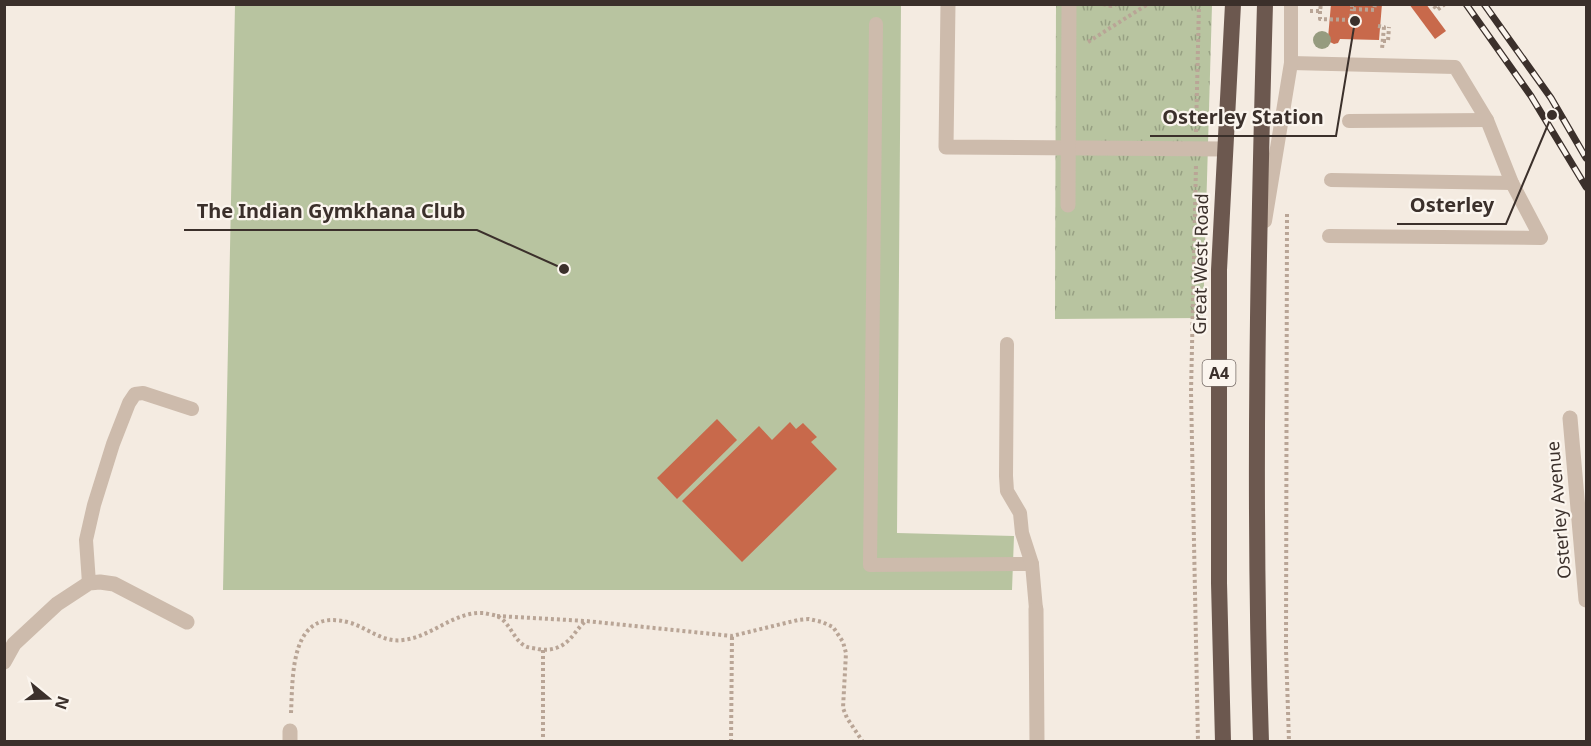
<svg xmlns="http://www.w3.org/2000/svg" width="1591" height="746" font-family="'Noto Sans',sans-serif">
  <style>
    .grass { fill: url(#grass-tufts) }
    .park { fill: #b8c4a0 }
    .building { fill: #c8694b }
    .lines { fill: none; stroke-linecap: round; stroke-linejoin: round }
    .path { stroke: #b9a596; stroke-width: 4; stroke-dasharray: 3 3; stroke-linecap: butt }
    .service { stroke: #cdbbac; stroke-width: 14 }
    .minor { stroke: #cdbbac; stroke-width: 15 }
    .trunk { stroke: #6c584f; stroke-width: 16 }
    .rail-casing { stroke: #3b302b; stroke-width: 7 }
    .rail { stroke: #fbf5ee; stroke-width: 4.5; stroke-dasharray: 14; stroke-linecap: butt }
    .tree { fill: #969b7f }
    .labels { text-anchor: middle; stroke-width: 4.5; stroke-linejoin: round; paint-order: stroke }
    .shield { fill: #fbf5ee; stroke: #756b66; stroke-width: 1.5 }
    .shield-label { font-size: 16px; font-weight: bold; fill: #3b302b }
    .street-label { font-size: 18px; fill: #3b302b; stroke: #fbf5ee }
    .leader { fill: none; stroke: #3b302b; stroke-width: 2 }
    .callout-dot { fill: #3b302b; stroke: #fbf5ee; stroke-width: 2 }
    .callout-label { font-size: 20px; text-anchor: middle; font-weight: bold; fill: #3b302b; stroke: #fbf5ee; stroke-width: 4.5; stroke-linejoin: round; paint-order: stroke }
  </style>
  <defs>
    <pattern id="grass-tufts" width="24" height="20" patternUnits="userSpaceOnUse" patternTransform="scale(1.5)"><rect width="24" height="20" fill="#b8c4a0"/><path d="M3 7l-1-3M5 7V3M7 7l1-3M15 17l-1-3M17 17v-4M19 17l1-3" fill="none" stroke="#97a083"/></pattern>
  </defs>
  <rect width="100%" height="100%" fill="#f4ebe1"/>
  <path class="grass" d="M1056,5H1212L1203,318L1055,319Z"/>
  <path class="park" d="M235,5H901L897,533L1014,536L1012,590H223Z"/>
  <g class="building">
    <path d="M1331,4H1382L1379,40L1340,39L1338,43L1334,44L1330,42L1328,38Z"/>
    <path d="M1409,4H1426L1446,31L1435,39Z"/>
    <path d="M717,419L737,440L677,499L657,478Z"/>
    <path d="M790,422L796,429L803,423L817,437L811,442L837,469L742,562L682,501L759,426L772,440Z"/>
  </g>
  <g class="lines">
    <g class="path">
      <path d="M1103,4L1111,6L1117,4"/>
      <path d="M1352,4V9L1374,10L1375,4"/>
      <path d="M1434,6L1437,10L1445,4"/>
      <path d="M1310,11H1320L1321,4"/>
      <path d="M1320,11V19L1351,20L1352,9"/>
      <path d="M1378,26L1384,27L1382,49"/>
      <path d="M1383,41H1388L1389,27"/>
      <path d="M1088,42L1148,4"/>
      <path d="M1196,132L1199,4"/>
      <path d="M1196,166L1191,392L1198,742"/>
      <path d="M1287,214L1286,649L1289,742"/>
      <path d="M497,616L586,621"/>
      <path d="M543,650V742"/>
      <path d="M291,713C293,673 290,605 351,623C369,629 384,643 403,640C432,637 454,611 484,613C488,614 494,615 497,616C510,622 513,639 525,646C529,648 534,648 538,649C547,651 557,649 564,644C573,638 578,627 586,621L732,636L798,620L809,619L822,622L833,627L843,642L846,653L843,708L847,718L863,742"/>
      <path d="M731,742L732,636"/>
    </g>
    <g class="service">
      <path d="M876,24L870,565L1032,564"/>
      <path d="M1291,63L1455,67L1487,120L1512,183L1541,238L1329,236"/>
      <path d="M1349,121L1487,120"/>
      <path d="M1331,180L1512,183"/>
      <path d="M1265,221L1291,63V4"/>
      <path d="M1007,344L1006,476L1007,491L1020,513L1022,533L1032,564L1036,609"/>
      <path d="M89,583L86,540L94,505L113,444L129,403L135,394L143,393L192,409"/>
    </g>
    <g class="minor">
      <path d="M948,4L946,147L1224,149"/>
      <path d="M1068,205L1069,4"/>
      <path d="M1570,418L1586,600"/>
      <path d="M1036,609L1037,742"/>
      <path d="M4,662L14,644L57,604L89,583L100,582L114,584L187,622"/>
      <path d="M290,742V731"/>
    </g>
    <g class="trunk">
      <path d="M1223,742L1219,583V270L1233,4"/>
      <path d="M1261,742C1253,496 1258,250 1265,4"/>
    </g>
    <defs>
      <g id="rail">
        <path d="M1466,4L1531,96L1586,187"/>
        <path d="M1484,4L1551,98L1586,158"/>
      </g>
    </defs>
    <use href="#rail" class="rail-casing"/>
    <use href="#rail" class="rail"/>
  </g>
  <circle class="tree" cx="1322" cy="40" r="9"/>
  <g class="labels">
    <rect class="shield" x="1202.5" y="360" width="33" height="26" rx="4.5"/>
    <g class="shield-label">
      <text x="1219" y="379">A4</text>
    </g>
    <g class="street-label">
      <text transform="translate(1201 264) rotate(-89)" y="6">Great West Road</text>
      <text transform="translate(1559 510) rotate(-95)" y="6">Osterley Avenue</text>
    </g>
  </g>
  <path class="leader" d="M1355 21L1336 136H1150M1552 115L1506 224H1397M564 269L477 230H184"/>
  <g class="callout-dot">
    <circle cx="1355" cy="21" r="6"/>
    <circle cx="1552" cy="115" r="6"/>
    <circle cx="564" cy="269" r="6"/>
  </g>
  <g class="callout-label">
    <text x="1243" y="124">Osterley Station</text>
    <text x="1452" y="212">Osterley</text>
    <text x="331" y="218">The Indian Gymkhana Club</text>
  </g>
  <rect width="1591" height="746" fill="none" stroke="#3b302b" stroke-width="12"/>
  <g transform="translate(48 698) rotate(109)" stroke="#fbf5ee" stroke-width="4.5" paint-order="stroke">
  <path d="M0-4.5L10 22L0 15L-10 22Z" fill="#3b302b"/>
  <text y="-9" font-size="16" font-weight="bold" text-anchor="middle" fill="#3b302b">N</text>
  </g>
</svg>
